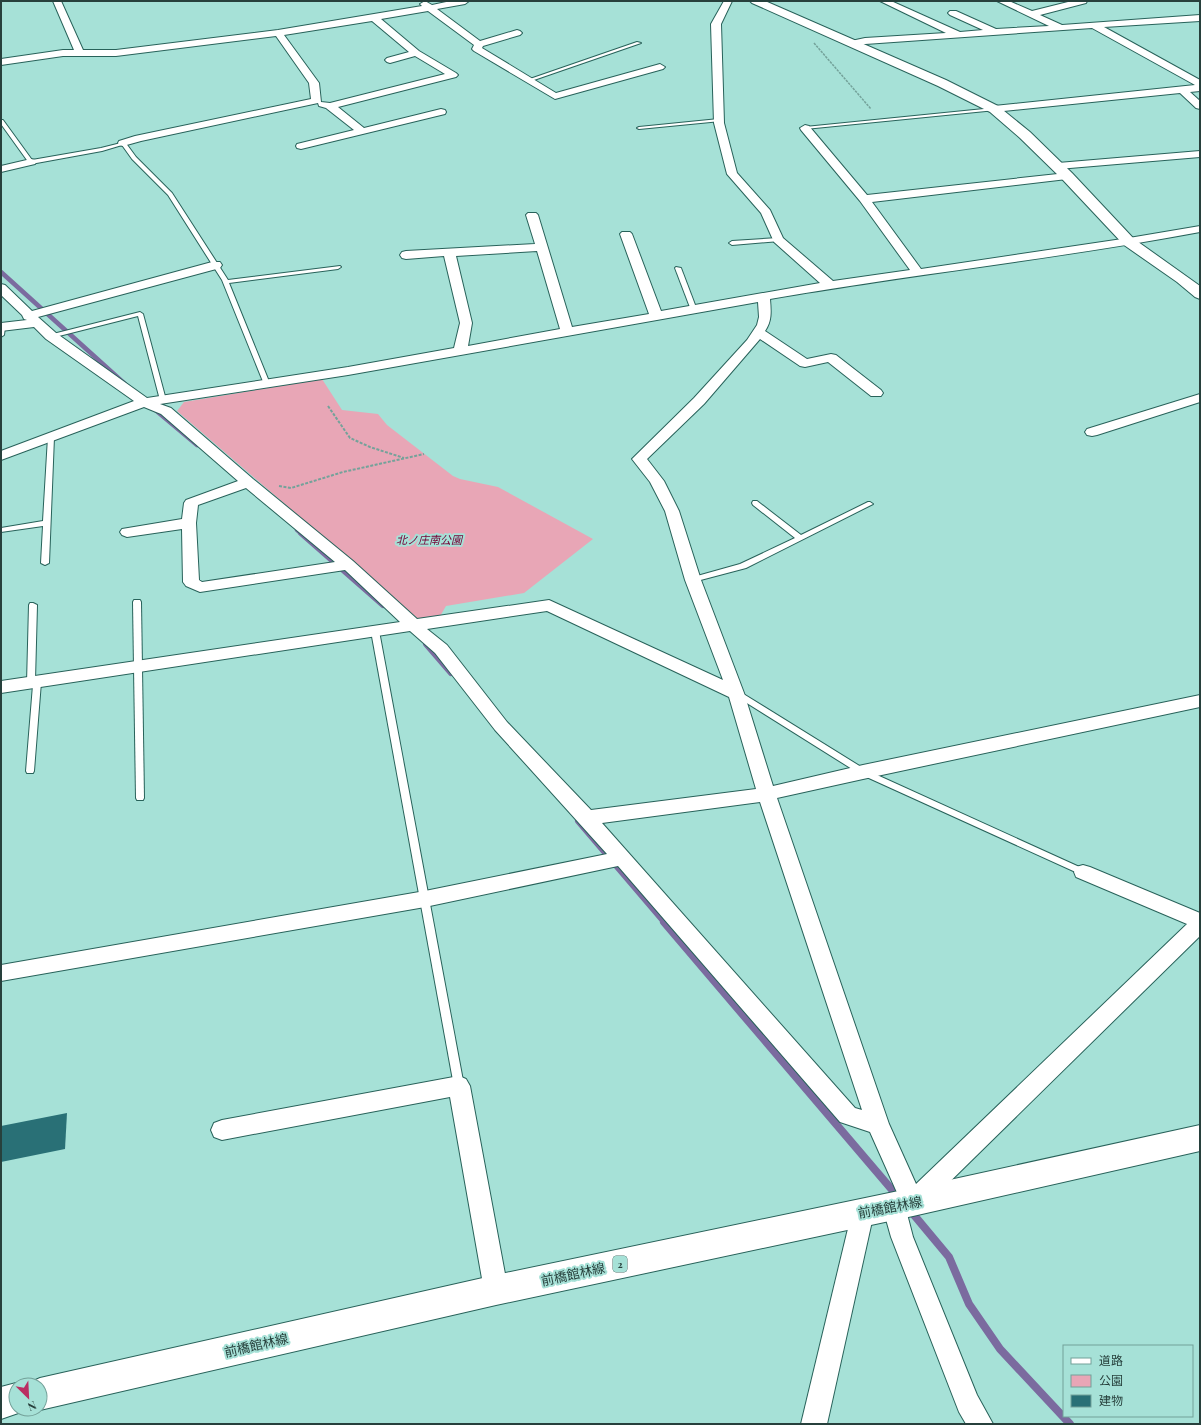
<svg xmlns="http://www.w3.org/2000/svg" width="1201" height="1425" font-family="'Playfair Display','Noto Sans JP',serif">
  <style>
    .green { fill: #e8a6b6 }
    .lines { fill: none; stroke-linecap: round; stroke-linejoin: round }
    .stream-far2 { stroke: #7b6b9f; stroke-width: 4.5 }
    .stream-far1 { stroke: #7b6b9f; stroke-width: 6 }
    .stream { stroke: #7b6b9f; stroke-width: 8 }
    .building { fill: #297076 }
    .service-casing { stroke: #28625a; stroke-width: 2 }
    .minor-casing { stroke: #28625a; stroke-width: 2 }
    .tertiary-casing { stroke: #28625a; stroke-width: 2 }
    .primary-casing { stroke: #28625a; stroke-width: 2 }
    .path-far1 { stroke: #74a29a; stroke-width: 1.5; stroke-dasharray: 2.5 1; stroke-linecap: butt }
    .path { stroke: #74a29a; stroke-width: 2; stroke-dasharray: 3 1.5; stroke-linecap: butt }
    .service { fill: #fff; fill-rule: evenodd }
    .minor { fill: #fff; fill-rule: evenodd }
    .tertiary { fill: #fff; fill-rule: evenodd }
    .primary { fill: #fff; fill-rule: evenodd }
    .labels { text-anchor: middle; stroke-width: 4; stroke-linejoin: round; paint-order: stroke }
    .shield { fill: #a6e1d7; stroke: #4d706a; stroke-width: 1 }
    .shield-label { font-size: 10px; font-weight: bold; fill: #27403c }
    .park-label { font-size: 11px; font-style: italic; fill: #740035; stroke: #a6e1d7 }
    .near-street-label { font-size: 13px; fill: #27403c; stroke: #a6e1d7 }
  </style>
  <rect width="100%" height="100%" fill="#a6e1d7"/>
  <path class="green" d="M322,379L342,410L378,414L387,425L453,476L460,479L498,487L593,539L524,593L446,606L439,618L427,620L418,619L177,411L184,402Z"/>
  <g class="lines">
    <g class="stream-far2">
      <path d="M1,272L125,384"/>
      <path d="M153,408L197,445"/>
      <path d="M297,530L302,534"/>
    </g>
    <g class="stream-far1">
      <path d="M301,533L383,605"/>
      <path d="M426,644L451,673"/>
      <path d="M578,821L665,923"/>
    </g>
    <g class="stream">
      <path d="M664,922L899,1198"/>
      <path d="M909,1209L949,1257L969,1304L1000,1349L1070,1424"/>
    </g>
  </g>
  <path class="building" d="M67,1113L65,1149L1,1162V1126Z"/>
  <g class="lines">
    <defs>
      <g id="service">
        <path d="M637,42L641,43L531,81L527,80Z"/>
        <path d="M994,108L996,109V110L805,129L803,128L805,127Z"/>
        <path d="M719,119H721V121L639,129L637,128L639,127Z"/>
        <path d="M1,120H3L32,160L101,148L125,142L136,157L172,193L228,280L340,266L341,267L338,269L229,283L270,384L269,385H265L264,384L222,280L168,195L132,159L122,145L102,151L31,164L29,163L1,124Z"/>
        <path d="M778,238L780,239V241L732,245L729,243L732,241Z"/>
        <path d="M676,267L681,268L697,310L696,311H692L691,310L675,268Z"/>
        <path d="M140,312L143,314L166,400L165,401L163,402L160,400L138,316L51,338L48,336L49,335Z"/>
        <path d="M1,325L5,327L4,335L1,337Z"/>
        <path d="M51,435L54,437L49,563L45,565L41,563L43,526L1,532V528L43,521L48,437Z"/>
        <path d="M753,501H757L801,535L868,502H870L873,504L746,568L693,582H690L689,580L690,578L740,564L795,538L753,505L752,503Z"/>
        <path d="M134,600H140L141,602L144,798L143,800H137L136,798L133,602Z"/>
        <path d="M30,603H33L37,605L35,680H40L41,682L34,771L33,773H27L26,771L33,685H28L27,683L29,605Z"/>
        <path d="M375,628L379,631L464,1086L463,1089L459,1090L455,1089L454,1086L371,631Z"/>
        <path d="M737,690L866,770L1086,870L1087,872L1086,874L1083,876L1080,874L860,774L734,695L733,693L734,691Z"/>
      </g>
      <g id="minor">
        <path d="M53,1H61L83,50H116L278,30L422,6L420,4L425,1L432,5L451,1H469L465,4L437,9L480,41L517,30L520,31L522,33L520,35L483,46L482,48L556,93L660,64L665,67L663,69L555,99L474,51L472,49L474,45L428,11L381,19L419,51L456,73L458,75L456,77L338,107L364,128L441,109L445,110L446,112L445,114L301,149L297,148L296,146L297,144L354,130L326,108L319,106L318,103L141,141L123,146L119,145L118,143L119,141L135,136L311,99L309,83L276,36L116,56H63L1,65V59L63,50H74ZM372,21L409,52L387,58L385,60L387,62L390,63L415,56L445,74L330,103L321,102L319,83L284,35Z"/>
        <path d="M724,1H732L721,24L724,123L737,173L770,210L783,238L833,281L910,270L860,201L801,130L800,128L805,125L809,126L867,195L1067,173L1072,176L1067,179L872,202L921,269L1129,238L1200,226V232C1057,259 913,274 770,299C771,311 772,321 765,331L807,359L831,354L836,355L881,390L883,393L881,396H871L828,362L805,367L800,366L760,339L704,404L647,459L664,481L679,511L701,580L744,693L773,786L863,765L1200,695V707L863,779L777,798L889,1124L916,1184L1187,924L1076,877L1074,872L1076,867L1083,865L1090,867L1200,913V936L921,1210L913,1213L906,1210L913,1237L977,1395L993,1424H966L959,1412L891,1237L882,1205L885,1197L893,1194L899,1197L870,1132L840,1122L618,866L425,907L1,981V965L425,891L607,854L495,730L435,653L410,631L1,693V681L400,622L345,570L200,592L186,586L183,582L182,529L127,537L122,535L120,532L122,529L182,519L184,503L186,500L238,481L161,414L144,407L1,460V451L134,401L46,339L34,327L1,331V323L27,320L24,319L22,315L1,295V284L5,285L32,311L212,262H220L222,265L220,268L38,317L56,333L147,398L348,367L454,348L460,323L444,256L406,259L402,258L400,255L402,252L406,251L535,244L526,215L528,213H536L538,215L572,327L649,314L620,234L622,232H630L632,234L661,311L820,283L774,242L761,213L727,174L714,123L711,24ZM537,251L560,329L468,346L472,323L456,256ZM758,302L759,317L757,325L747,340L694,398L632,459L650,482L665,511L685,580L723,680L549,600L417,619L353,561L253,479L171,408L160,404L348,375ZM246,488L335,562L202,582L199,580L196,523L198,505ZM547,611L729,697L756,789L591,810L507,722L447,645L427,629ZM760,802L862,1110L855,1108L602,823Z"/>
        <path d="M880,1H891L960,32L983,30L950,15L948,13L950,11H956L996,29L1049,26L997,1H1009L1032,11L1072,1H1087L1086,3L1040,15L1062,25L1200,15V21L1104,27L1200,80V91L1190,92L1200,101V109L1196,108L1180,93L994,112L990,111L989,109L994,106L1195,85L1092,28L851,45L849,43L851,41L865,38L946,33Z"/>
        <path d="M1200,151V157L1058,169L1053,166L1058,163Z"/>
        <path d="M31,159L35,160L36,162L35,164L1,172V166Z"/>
        <path d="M1200,394V402L1097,435L1092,436L1087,435L1085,432L1087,429Z"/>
        <path d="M459,1076L466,1079L470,1086L508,1290L504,1298L496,1302L488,1298L484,1290L450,1097L222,1140L214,1137L211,1130L214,1123L222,1120Z"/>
        <path d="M863,1201L871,1204L874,1212L827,1424H801L852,1212L855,1204Z"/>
      </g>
      <path id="tertiary" d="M750,1H765L946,80L998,106L1030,132L1072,173L1134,239L1200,286V299L1195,297L1177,282L1124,245L1062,179L1020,138L990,112L938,86L752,3Z"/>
      <g id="primary">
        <path d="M1200,1125V1151L913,1216L496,1305L40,1410L38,1409H40V1385H28L29,1383L40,1378L496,1275L913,1188Z"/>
        <path d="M16,1383L21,1385H16V1409H28L27,1410L1,1419V1387Z"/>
      </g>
    </defs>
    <use href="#service" class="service-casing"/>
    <use href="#minor" class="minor-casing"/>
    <use href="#tertiary" class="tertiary-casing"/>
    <use href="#primary" class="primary-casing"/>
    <path class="path-far1" d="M814,43L871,109"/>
    <g class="path">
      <path d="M328,406L350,438L370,447L404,458"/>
      <path d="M279,486L291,488L343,472L424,454"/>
    </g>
    <use href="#service" class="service"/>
    <use href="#minor" class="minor"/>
    <use href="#tertiary" class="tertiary"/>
    <use href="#primary" class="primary"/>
  </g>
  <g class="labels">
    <rect class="shield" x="613" y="1256" width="14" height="16" rx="3"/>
    <g class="shield-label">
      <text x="620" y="1268">2</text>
    </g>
    <g class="park-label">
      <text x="429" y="544">北ノ庄南公園</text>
    </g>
    <g class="near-street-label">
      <text transform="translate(890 1207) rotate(-11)" y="5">前橋館林線</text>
      <text transform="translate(573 1274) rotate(-12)" y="5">前橋館林線</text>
      <text transform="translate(256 1345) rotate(-13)" y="5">前橋館林線</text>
    </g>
  </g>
  <rect width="1201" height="1425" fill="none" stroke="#27403c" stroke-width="4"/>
  <rect x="1063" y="1345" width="130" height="72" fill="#a6e1d7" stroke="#73a199"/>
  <rect x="1071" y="1358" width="20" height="6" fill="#ffffff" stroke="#73a199"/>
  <text x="1099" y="1365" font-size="12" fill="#27403c">道路</text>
  <rect x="1071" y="1375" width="20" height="12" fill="#e8a6b6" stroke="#73a199"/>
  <text x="1099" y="1385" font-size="12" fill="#27403c">公園</text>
  <rect x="1071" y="1395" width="20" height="12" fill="#297076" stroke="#73a199"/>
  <text x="1099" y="1405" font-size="12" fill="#27403c">建物</text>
  <g transform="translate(28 1397) rotate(156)"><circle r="19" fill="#a6e1d7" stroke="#73a199"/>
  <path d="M0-3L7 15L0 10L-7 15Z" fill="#ba2e62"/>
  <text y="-6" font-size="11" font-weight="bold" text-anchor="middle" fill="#27403c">N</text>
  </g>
</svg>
